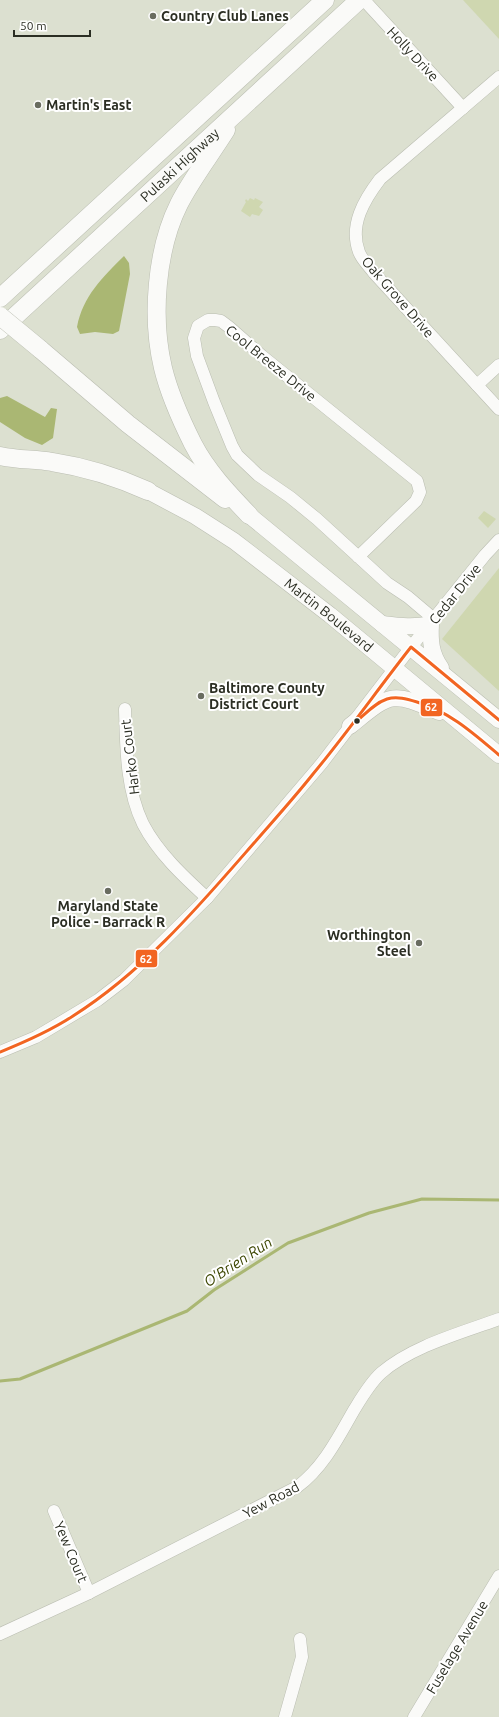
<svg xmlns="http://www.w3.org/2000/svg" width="499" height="1717" font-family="Ubuntu,sans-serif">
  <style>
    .green { fill: #cfd7b0 }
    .water { fill: #aab773 }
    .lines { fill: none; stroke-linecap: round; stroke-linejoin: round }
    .stream { stroke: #aab773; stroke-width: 3 }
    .minor-casing { stroke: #babdb1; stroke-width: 13 }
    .major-casing { stroke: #babdb1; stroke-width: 17 }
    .highway-casing { stroke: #babdb1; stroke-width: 19 }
    .minor { stroke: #fafaf8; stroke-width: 12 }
    .major { stroke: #fafaf8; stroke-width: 16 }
    .highway { stroke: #fafaf8; stroke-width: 18 }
    .highway-bridge-casing { stroke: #babdb1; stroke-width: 19; stroke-linecap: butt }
    .highway-bridge { stroke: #fafaf8; stroke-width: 18 }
    .bus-1-casing { stroke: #fff; stroke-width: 6 }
    .bus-1 { stroke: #f26522; stroke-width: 3 }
    .poi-dot { fill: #696c60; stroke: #fff; stroke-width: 1.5 }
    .bus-dot { fill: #2b2e23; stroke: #fff; stroke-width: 1.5 }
    .labels { text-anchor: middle; stroke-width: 4; stroke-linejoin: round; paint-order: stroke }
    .poi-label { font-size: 14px; font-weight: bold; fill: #2b2e23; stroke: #fff; text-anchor: start }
    .street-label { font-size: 14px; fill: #2b2e23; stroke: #fff }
    .water-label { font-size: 15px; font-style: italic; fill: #3c4600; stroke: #fff }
    .line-badge { stroke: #fff; stroke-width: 1.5 }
    .badge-label { font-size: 11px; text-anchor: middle; font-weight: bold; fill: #fff }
  </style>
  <rect width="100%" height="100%" fill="#dce0d0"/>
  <g class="green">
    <path d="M463,0H499V39Z"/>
    <path d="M250,198L254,200L255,198L263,202L259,207L263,210L259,216L252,214L250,217L241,211L246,202L245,201L246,199L248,201Z"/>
    <path d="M484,511L496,519L488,528L478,518Z"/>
    <path d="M499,568V691L442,639Z"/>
  </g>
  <g class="water">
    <path d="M124,256L129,263L130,274L119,331L113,334L95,332L80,334L77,327C83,296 102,278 124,256Z"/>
    <path d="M7,396L45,417L51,408L57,409L53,438L42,445L25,438L0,422V398Z"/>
  </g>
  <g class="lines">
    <path class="stream" d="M0,1381L20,1379L187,1311L214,1290L288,1243L369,1213L422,1199L499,1200"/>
    <defs>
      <g id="minor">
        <path d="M364,0L463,108"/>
        <path d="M499,77L380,179C364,200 349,225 359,252C362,260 369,266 374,273L499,409"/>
        <path d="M477,385L499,365"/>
        <path d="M358,557L416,501L420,492L417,481L262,356L229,327L221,321L215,320H208L198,326L194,338L197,356L214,402L232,446L237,455L258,475L290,497L317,519L387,583L408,597L434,619"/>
        <path d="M125,709C126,747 126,789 143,824C158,853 184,877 207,898"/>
        <path d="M0,1052L36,1037L98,1000L124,980L207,898L322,763L411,647L485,555L499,540"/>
        <path d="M54,1511L89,1593"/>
        <path d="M0,1634L89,1593L297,1487C323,1468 338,1438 354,1410C362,1397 370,1383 381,1373C412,1346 461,1333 499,1319"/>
        <path d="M285,1717L302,1657L300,1639"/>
        <path d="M414,1717L499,1576"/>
      </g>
      <g id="major">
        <path id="s1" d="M148,491L195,516L234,541L330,615L499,755"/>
        <path d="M249,515L499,720"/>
        <path d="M382,624C399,626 414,628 431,624C430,641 431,654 441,668"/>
        <path d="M350,726C390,694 390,690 439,712"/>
      </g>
      <g id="highway">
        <path d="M226,130C211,154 191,180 179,204C156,250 151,318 163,368C169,393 181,420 193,444C207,471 228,493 249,515"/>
        <path d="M0,298L325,0"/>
        <path id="s2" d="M0,330L359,0"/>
        <path d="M40,349L128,424L225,499"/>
        <path d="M0,456C17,460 35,459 52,462C85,467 117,477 148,491"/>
      </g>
    </defs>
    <use href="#minor" class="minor-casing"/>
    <use href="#major" class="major-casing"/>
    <use href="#highway" class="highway-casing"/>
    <use href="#minor" class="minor"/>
    <use href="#major" class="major"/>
    <use href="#highway" class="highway"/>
    <defs>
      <path id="highway-bridge" d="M0,316L40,349"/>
    </defs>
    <use href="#highway-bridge" class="highway-bridge-casing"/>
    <use href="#highway-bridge" class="highway-bridge"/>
    <defs>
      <g id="bus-1">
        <path d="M357,721C366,713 375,703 387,699C397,696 407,699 417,702C450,712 473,733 499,755"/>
        <path d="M0,1052C25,1042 50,1031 73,1016C144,971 199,906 254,843C274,820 294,798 313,774C347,733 378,689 411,647L499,720"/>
      </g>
    </defs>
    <use href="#bus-1" class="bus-1-casing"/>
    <use href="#bus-1" class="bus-1"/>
  </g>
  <g class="poi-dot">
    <circle cx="153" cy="16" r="4"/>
    <circle cx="38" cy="105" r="4"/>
    <circle cx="201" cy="696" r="4"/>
    <circle cx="108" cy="891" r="4"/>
    <circle cx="419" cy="943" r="4"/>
  </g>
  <circle class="bus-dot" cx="357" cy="721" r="3.5"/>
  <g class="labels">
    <g class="poi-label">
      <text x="161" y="21">Country Club Lanes</text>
      <text x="46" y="110">Martin's East</text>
      <text x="209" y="693">Baltimore County<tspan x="209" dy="16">District Court</tspan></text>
      <text x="108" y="911" text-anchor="middle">Maryland State<tspan x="108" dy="16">Police - Barrack R</tspan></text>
      <text x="411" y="940" text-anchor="end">Worthington<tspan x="411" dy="16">Steel</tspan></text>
    </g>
    <g class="street-label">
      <text transform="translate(413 54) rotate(47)" y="5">Holly Drive</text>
      <text dy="5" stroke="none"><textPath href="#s2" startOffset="244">Pulaski Highway</textPath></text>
      <text transform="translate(398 297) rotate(49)" y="5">Oak Grove Drive</text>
      <text transform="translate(271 363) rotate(39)" y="5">Cool Breeze Drive</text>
      <text transform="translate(455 594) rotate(-51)" y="5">Cedar Drive</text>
      <text dy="5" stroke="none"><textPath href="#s1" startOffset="220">Martin Boulevard</textPath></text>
      <text transform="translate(130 757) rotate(-97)" y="5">Harko Court</text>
      <text transform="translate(271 1500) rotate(-28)" y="5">Yew Road</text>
      <text transform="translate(71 1552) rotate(67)" y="5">Yew Court</text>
      <text transform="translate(457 1647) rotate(-59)" y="5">Fuselage Avenue</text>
    </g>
    <g class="water-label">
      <text transform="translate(238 1262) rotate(-33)" y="5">O'Brien Run</text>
    </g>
  </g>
  <g class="line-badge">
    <rect x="420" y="698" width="23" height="19" rx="4" fill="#f26522"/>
    <rect x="135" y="949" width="23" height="19" rx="4" fill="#f26522"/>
  </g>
  <g class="badge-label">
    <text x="431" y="711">62</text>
    <text x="146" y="963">62</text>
  </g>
  <path d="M14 30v6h76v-6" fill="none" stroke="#2b2e23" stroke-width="2"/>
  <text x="20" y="30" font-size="12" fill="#2b2e23" stroke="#ffffff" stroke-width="3" paint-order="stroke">50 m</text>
</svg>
